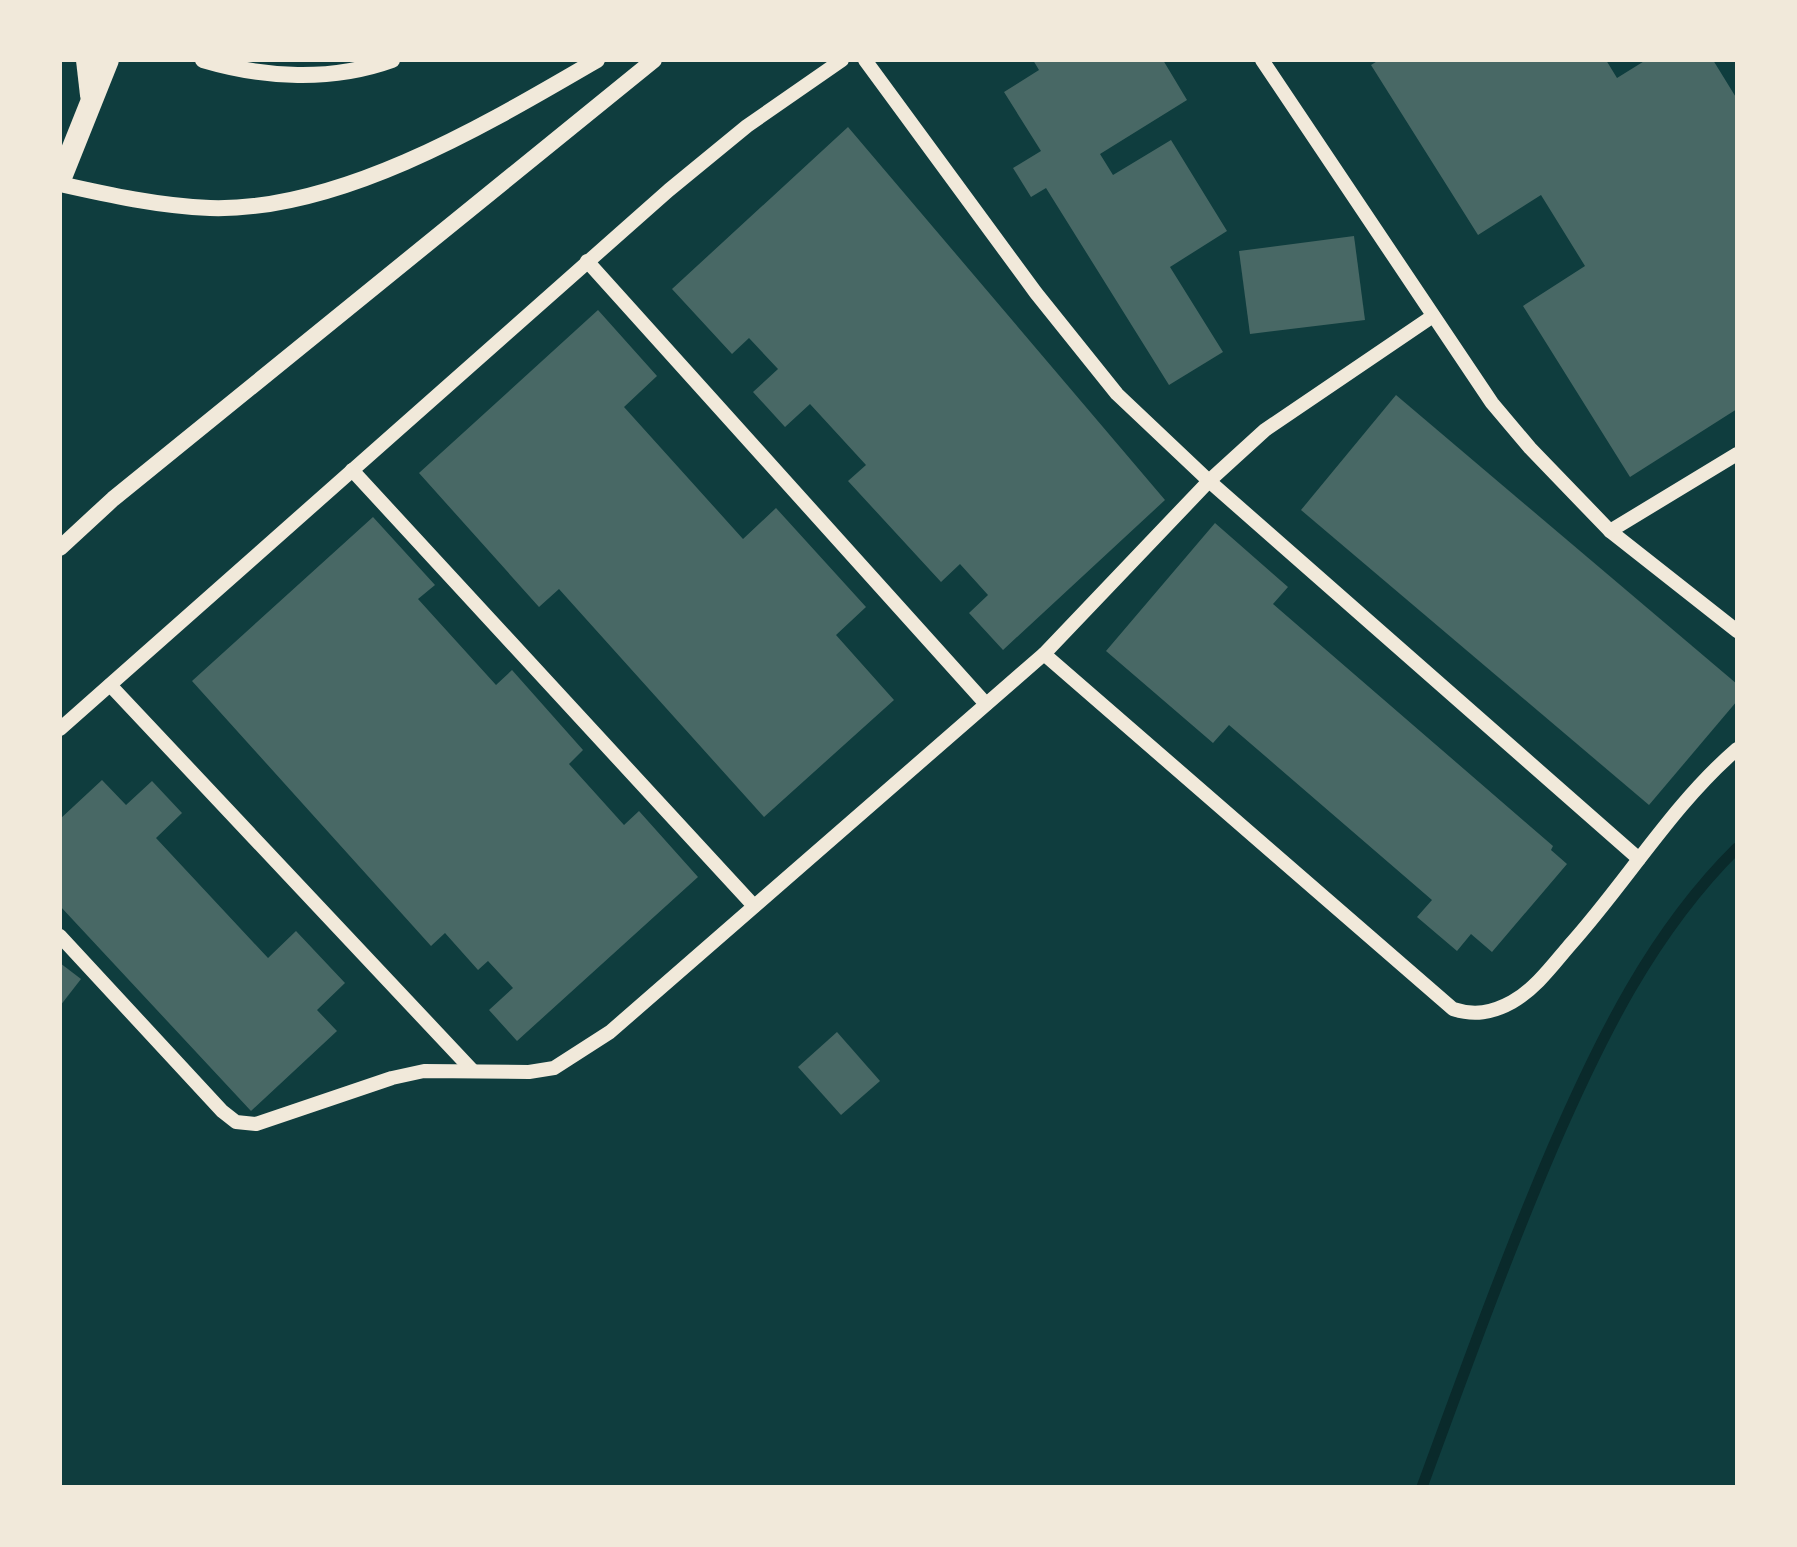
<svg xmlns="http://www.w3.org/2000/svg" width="1797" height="1547" font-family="'Alegreya Sans',sans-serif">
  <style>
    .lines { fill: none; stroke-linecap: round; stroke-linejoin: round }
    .stream { stroke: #0a2a2b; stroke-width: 11 }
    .building { fill: #486865 }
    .tertiary { stroke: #f1e9da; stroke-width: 14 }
    .secondary { stroke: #f1e9da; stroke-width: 16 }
    .trunk { stroke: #f1e9da; stroke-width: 22 }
  </style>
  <rect width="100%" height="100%" fill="#0f3d3e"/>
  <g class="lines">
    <path class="stream" d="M1422,1487C1464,1373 1505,1259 1553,1147C1600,1039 1652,932 1737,848"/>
  </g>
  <g class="building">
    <path d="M1033,60H1163L1187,100L1100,154L1113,175L1171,140L1227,231L1170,267L1223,352L1169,385L1046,188L1031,197L1013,168L1041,151L1004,92L1039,70Z"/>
    <path d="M1379,60H1606L1617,78L1646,60H1713L1737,99V409L1630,477L1523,306L1585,266L1541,195L1478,235L1371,65Z"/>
    <path d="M848,127L1165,500L1003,650L969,613L988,595L960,564L941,582L848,481L866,465L810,404L785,427L753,392L778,369L749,338L732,354L672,289Z"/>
    <path d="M1354,236L1365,320L1250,334L1239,251Z"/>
    <path d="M598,310L657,376L624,407L743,539L776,508L866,607L836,635L894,700L764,817L559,589L539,607L419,473Z"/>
    <path d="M1396,395L1737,684V701L1649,805L1301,510Z"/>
    <path d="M373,517L435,585L418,599L496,685L512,670L583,750L569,764L624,825L639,811L698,877L517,1041L489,1010L513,988L488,961L478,970L445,933L431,946L192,681Z"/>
    <path d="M1215,523L1288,587L1273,604L1553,846L1551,850L1567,864L1492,952L1471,934L1457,951L1417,917L1432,900L1229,725L1213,743L1106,651Z"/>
    <path d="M102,780L126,805L152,781L182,813L156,838L268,958L296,931L345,983L317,1010L337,1031L251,1111L60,906V819Z"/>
    <path d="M60,963L81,979L60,1006Z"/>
    <path d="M837,1032L880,1081L841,1115L798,1067Z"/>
  </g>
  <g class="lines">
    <g class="tertiary">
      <path d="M865,60L1036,293L1117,394L1209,481L1639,859"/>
      <path d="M1262,60L1492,403L1530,448L1610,531L1737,631"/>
      <path d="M587,261L986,704"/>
      <path d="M352,470L754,906"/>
      <path d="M1610,531L1737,454"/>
      <path d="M1044,654L1209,481L1265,430L1433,316"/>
      <path d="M110,685L473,1071"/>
      <path d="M60,729L669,190L747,126L842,60"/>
      <path d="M60,936L222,1111L236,1122L256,1124L392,1078L424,1071L529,1072L554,1068L610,1032L1044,654L1453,1009C1474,1016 1492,1013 1512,1002C1535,989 1552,966 1569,946C1626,883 1672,805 1737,749"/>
    </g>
    <g class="secondary">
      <path d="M203,60C264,78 331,82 392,60"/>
      <path d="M60,184C109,195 159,206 210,208C340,212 487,124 597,60"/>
      <path d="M60,548L113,499L654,60"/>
    </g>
    <g class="trunk">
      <path d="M87,60L91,95"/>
      <path d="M60,180L108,60"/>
    </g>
  </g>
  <rect width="1797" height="1547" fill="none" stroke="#f1e9da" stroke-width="124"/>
</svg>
